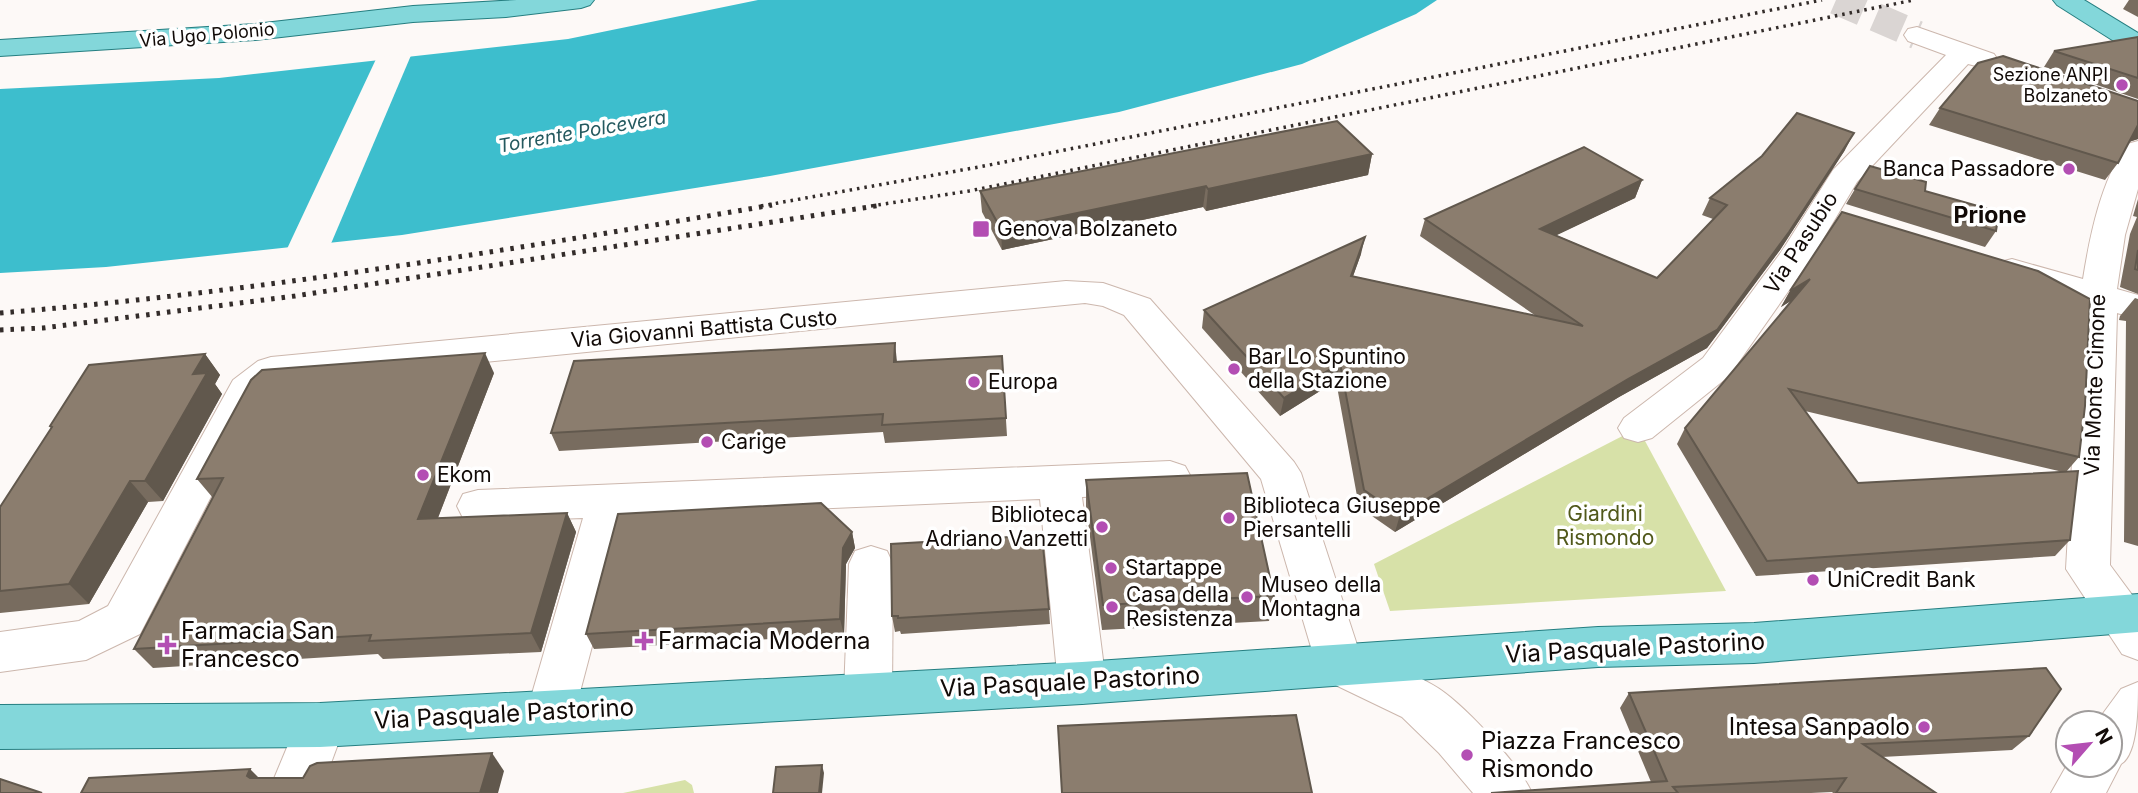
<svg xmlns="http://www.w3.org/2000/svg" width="2138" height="793" font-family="Inter,sans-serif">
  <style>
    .green { fill: #d7e1a8 }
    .water { fill: #3dbecd }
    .pier { fill: #fdf9f7 }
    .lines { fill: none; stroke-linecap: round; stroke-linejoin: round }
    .minor-tunnel { stroke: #dad5d3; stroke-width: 29; stroke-dasharray: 29 14; stroke-linecap: butt }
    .minor-casing { stroke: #ccb7ad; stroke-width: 2 }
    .major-casing { stroke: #257e80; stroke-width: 2 }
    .minor { fill: #fff; fill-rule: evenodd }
    .major { fill: #83d7da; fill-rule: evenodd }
    .rail-far1 { stroke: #332c2a; stroke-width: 3.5; stroke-dasharray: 2.5 5; stroke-linecap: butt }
    .rail { stroke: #332c2a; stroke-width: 5; stroke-dasharray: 3.5 7; stroke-linecap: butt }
    .wall { fill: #786c5f; fill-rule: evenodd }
    .shaded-wall { fill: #61584d }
    .building { fill: #8b7d6e; stroke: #61584d; stroke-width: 2 }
    .poi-dot { fill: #b34eb3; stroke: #fff; stroke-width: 2.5 }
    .labels { text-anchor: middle; stroke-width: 7; stroke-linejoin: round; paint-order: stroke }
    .far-street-label { font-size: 18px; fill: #110a07; stroke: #fff }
    .far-poi-label { font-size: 18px; fill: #110a07; stroke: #fff; text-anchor: end }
    .far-water-label { font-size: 19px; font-style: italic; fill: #24595f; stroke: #fff }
    .poi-label { font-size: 21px; fill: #110a07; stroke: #fff; text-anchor: start }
    .street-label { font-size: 21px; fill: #110a07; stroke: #fff }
    .park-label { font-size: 21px; fill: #51591b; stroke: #fff }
    .neighbourhood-label { font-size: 23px; font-weight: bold; fill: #110a07; stroke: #fff }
    .near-poi-label { font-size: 24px; fill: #110a07; stroke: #fff; text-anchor: start }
    .near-street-label { font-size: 24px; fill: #110a07; stroke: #fff }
  </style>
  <rect width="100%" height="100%" fill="#fdf9f7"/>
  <g class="green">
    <path d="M1638,428L1726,591L1390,611L1374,564Z"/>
    <path d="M685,780L692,785L694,793H623Z"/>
  </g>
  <path class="water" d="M758,0H1437L1416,14L1302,64L1119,112L770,176L402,235L106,267L0,273V89L219,78L568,39Z"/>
  <path class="pier" d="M412,53L330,246L286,251L377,57Z"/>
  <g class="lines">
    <path class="minor-tunnel" d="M1836,0L1917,35"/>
    <defs>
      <g id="minor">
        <path d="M1917,27L1994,54L1998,60L1994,66L1984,68L1968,64L1857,182L1813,256L1729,376L1652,438L1638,442L1624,438L1618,428L1624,418L1703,358L1782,251L1833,170L1946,55L1908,41L1904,35L1908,29Z"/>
        <path d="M2138,141V189L2125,235L2117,289L2138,295V319L2117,313L2110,565L2138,603V660L2122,654L2066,569L2081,302L2000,278L1995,270L2000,262L2012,259L2083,279C2090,235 2101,181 2127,144Z"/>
        <path d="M1066,281L1103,283L1150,299L1294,462L1301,473L1359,651C1384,662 1410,672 1433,685C1462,701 1519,764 1532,793H1473L1439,753L1402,717L1323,679L1316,664L1261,479L1124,315L1103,306L1085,303L281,382L262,398L140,634L86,660L0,672V632L79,621L108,606L233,380L258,361L271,357Z"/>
        <path d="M1170,461L1185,466L1191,477L1185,488L1170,493L1082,497L1106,683L1099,698L1082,704L1065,698L1058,683L1040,499L626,517L575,711L568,726L551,733L534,726L527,711L583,518L478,522L463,518L457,506L463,494L478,490Z"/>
        <path d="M871,546L887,551L893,564L892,693L885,708L868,714L851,708L844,693L849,564L855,551Z"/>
        <path d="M2138,682C2138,706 2138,754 2121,764L2106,793H2051L2068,763V765H2110V723H2096L2121,689Z"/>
        <path d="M320,703L337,709L345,725L320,793H268L303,709Z"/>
      </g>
      <g id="major">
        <path d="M517,0H594L590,5L581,8L506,17L413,22L255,40L0,56V40L255,24L413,6Z"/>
        <path d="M2053,0H2084L2138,33V52L2128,50L2057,5Z"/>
        <path d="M2138,594V632L1754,663L1598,667L1082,704L320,747L0,749V705L320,703L1082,662L1598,627L1754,623Z"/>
      </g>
    </defs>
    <use href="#minor" class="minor-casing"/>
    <use href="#major" class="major-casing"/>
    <use href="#minor" class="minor"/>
    <use href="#major" class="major"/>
    <g class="rail-far1">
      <path d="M761,206L979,167L1822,0"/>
      <path d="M871,206L969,191L1914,0"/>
    </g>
    <g class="rail">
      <path d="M0,313C259,292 516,249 772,205"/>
      <path d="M0,330L43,328L295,296L882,205"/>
    </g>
  </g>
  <g class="wall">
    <path d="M2129,0H2138V17L2123,9Z"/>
    <path d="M2138,37V99L2044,67L2054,51Z"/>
    <path d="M2138,101V139L2129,142L2118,163L2105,180L1929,125L1940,108Z"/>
    <path d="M1845,150L1780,250L1707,348L1619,397L1395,532L1359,507L1336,381L1280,416L1202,328L1204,310L1361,254L1353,276L1536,316L1420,236L1425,219L1642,180L1635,198L1556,235L1657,278L1713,219L1702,215L1710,198Z"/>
    <path d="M1372,154L1368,175L1206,211L1203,207L1002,250L982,212L980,191Z"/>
    <path d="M1855,189L1925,191L1996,231L1985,247L1846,204Z"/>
    <path d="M2138,199V294L2120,287L2130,234L2137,217L2133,216Z"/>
    <path d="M1790,291L2079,457L2066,472L2070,540L2055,556L1756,576L1677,444L1685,428L1793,299L1781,307ZM1805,411L2063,472L1858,483Z"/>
    <path d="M2135,298L2138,299V546L2124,542L2126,321L2119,320L2120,316Z"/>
    <path d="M205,354L220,375L215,384L222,394L163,501L148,502L89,604L0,613V507Z"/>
    <path d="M1002,356L1007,436L885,443L883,432L559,451L551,433L897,362Z"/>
    <path d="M494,373L438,518L567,513L576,532L541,652L383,659L378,654L153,668L134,649L213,498L197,479Z"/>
    <path d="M1086,480L1274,596L1269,621L1102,630L1086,506Z"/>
    <path d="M852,532L855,548L846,564L844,635L594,649L586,634Z"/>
    <path d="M1049,609L1050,624L901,634L900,631L895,632L892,616Z"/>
    <path d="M1629,693L2029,736L2012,750L1882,757L1936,793H1832L1833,792L1811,793H1491L1651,782L1620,708Z"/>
  </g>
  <g class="shaded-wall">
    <path d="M2138,125V139L2125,143Z"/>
    <path d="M1854,133L1845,150L1780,250L1707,348L1619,397L1395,532L1400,515Z"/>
    <path d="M1372,154L1368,175L1206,211L1208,189Z"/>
    <path d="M1642,180L1635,198L1534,246L1540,229Z"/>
    <path d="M1206,186L1203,207L1002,250L1001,229Z"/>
    <path d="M1365,237L1361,254L1347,293L1351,276Z"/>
    <path d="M1810,279L1801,295L1781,307L1790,291Z"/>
    <path d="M895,343L897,362H894Z"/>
    <path d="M485,353L494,373L430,538L418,519Z"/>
    <path d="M205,354L220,375L215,384L222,394L163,501L145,481L193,374Z"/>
    <path d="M1340,363L1336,381L1280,416L1284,398Z"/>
    <path d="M130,481L148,502L89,604L69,584Z"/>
    <path d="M567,513L576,532L541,652L531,633Z"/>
    <path d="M852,532L855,548L846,564L844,635L840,619L843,548Z"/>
    <path d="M492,753L504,771L498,793H480Z"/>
    <path d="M822,765L824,773L822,793H819Z"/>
    <path d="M250,769L268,787L266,793L247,776Z"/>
  </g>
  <g class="building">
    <path d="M2138,37V78L2054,51Z"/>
    <path d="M2003,56L2138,101V125L2118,163L1940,108L1978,63Z"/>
    <path d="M1797,113L1854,133L1789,232L1717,330L1628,379L1400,515L1364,490L1340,363L1284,398L1204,310L1365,237L1351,276L1583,326L1425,219L1584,147L1642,180L1540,229L1657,278L1727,205L1710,198L1762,156Z"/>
    <path d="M1337,121L1372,154L1208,189L1206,186L1001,229L980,191Z"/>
    <path d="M1870,166L1926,182L1925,191L1999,212L1996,231L1855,189Z"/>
    <path d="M1842,212L2038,271L2090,299L2085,406L2079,457L1789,389L1858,483L2078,471L2070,540L1767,561L1685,428L1810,279L1790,291Z"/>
    <path d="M2138,250V270L2135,269Z"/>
    <path d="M895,343L894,362L1002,356L1006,418L882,425L883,414L551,433L574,361Z"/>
    <path d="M485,353L418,519L567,513L531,633L369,641L371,635L134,649L223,478L197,479L251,380L262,370Z"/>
    <path d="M205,354L193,374L207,373L145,481H130L69,584L0,591V507L52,427L50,426L89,365Z"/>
    <path d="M1247,473L1274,596L1103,605L1086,480Z"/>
    <path d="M821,503L852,532L843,548L840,619L586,634L618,514Z"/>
    <path d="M1042,535L1049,609L898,618V616H892L891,544Z"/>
    <path d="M2046,668L2061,689L2029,736L1863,744L1936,793H1836L1846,778L1673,787L1678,793H1491L1667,781L1629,693Z"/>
    <path d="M1296,715L1312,793H1062L1058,726Z"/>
    <path d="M492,753L480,793H81L89,778L250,769L247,776L250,778H303L310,766L317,763Z"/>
    <path d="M822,765L819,793H773L776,767Z"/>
    <path d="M0,779L42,793H0Z"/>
  </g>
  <g class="poi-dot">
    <circle cx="2122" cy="85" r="7"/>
    <circle cx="2069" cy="169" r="7"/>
    <rect x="972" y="220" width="18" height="18" rx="3.5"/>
    <circle cx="1234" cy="369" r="7"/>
    <circle cx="974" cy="382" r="7"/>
    <circle cx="707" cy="442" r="7"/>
    <circle cx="423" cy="475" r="7"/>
    <circle cx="1229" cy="518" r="7"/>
    <circle cx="1102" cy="527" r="7"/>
    <circle cx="1111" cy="568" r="7"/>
    <circle cx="1813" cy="580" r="7"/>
    <circle cx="1247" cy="597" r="7"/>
    <circle cx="1112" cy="607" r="7"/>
    <path d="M640.5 630.5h7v7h7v7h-7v7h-7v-7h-7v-7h7z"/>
    <path d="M163.5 634.5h7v7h7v7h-7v7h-7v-7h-7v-7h7z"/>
    <circle cx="1924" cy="727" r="7"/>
    <circle cx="1467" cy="755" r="7"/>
  </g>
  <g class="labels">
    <g class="far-street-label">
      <text transform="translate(207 35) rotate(-5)" y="6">Via Ugo Polonio</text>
    </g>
    <g class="far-poi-label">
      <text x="2108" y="81">Sezione ANPI<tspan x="2108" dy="21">Bolzaneto</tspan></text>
    </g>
    <g class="far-water-label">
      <text transform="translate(582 131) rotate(-10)" y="7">Torrente Polcevera</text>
    </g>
    <g class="poi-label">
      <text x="2055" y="176" text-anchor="end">Banca Passadore</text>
      <text x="997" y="236">Genova Bolzaneto</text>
      <text x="1248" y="364">Bar Lo Spuntino<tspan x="1248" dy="24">della Stazione</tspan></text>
      <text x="988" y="389">Europa</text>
      <text x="721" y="449">Carige</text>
      <text x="437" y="482">Ekom</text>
      <text x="1243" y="513">Biblioteca Giuseppe<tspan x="1243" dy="24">Piersantelli</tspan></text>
      <text x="1088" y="522" text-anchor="end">Biblioteca<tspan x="1088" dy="24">Adriano Vanzetti</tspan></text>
      <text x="1125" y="575">Startappe</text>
      <text x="1827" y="587">UniCredit Bank</text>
      <text x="1261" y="592">Museo della<tspan x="1261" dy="24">Montagna</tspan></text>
      <text x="1126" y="602">Casa della<tspan x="1126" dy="24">Resistenza</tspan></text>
    </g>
    <g class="street-label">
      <text transform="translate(1801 243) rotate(-57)" y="7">Via Pasubio</text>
      <text transform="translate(704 329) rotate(-5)" y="7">Via Giovanni Battista Custo</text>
      <text transform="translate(2095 385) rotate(-88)" y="7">Via Monte Cimone</text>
    </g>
    <g class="park-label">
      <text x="1605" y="521">Giardini<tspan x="1605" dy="24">Rismondo</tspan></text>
    </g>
    <g class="neighbourhood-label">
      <text x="1990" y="223">Prione</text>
    </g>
    <g class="near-poi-label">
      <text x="181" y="639">Farmacia San<tspan x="181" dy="28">Francesco</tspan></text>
      <text x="658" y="649">Farmacia Moderna</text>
      <text x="1910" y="735" text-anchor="end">Intesa Sanpaolo</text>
      <text x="1481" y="749">Piazza Francesco<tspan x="1481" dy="28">Rismondo</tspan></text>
    </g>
    <g class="near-street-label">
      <text transform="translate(1635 648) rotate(-3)" y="8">Via Pasquale Pastorino</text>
      <text transform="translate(1070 682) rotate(-3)" y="8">Via Pasquale Pastorino</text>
      <text transform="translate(504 714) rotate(-3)" y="8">Via Pasquale Pastorino</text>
    </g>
  </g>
  <g transform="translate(2089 744) rotate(62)"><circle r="33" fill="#ffffff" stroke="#a09d9c" stroke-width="2"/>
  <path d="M0-5L12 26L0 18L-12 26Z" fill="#b34eb3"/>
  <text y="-10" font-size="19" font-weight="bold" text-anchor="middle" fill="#110a07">N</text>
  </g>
</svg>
